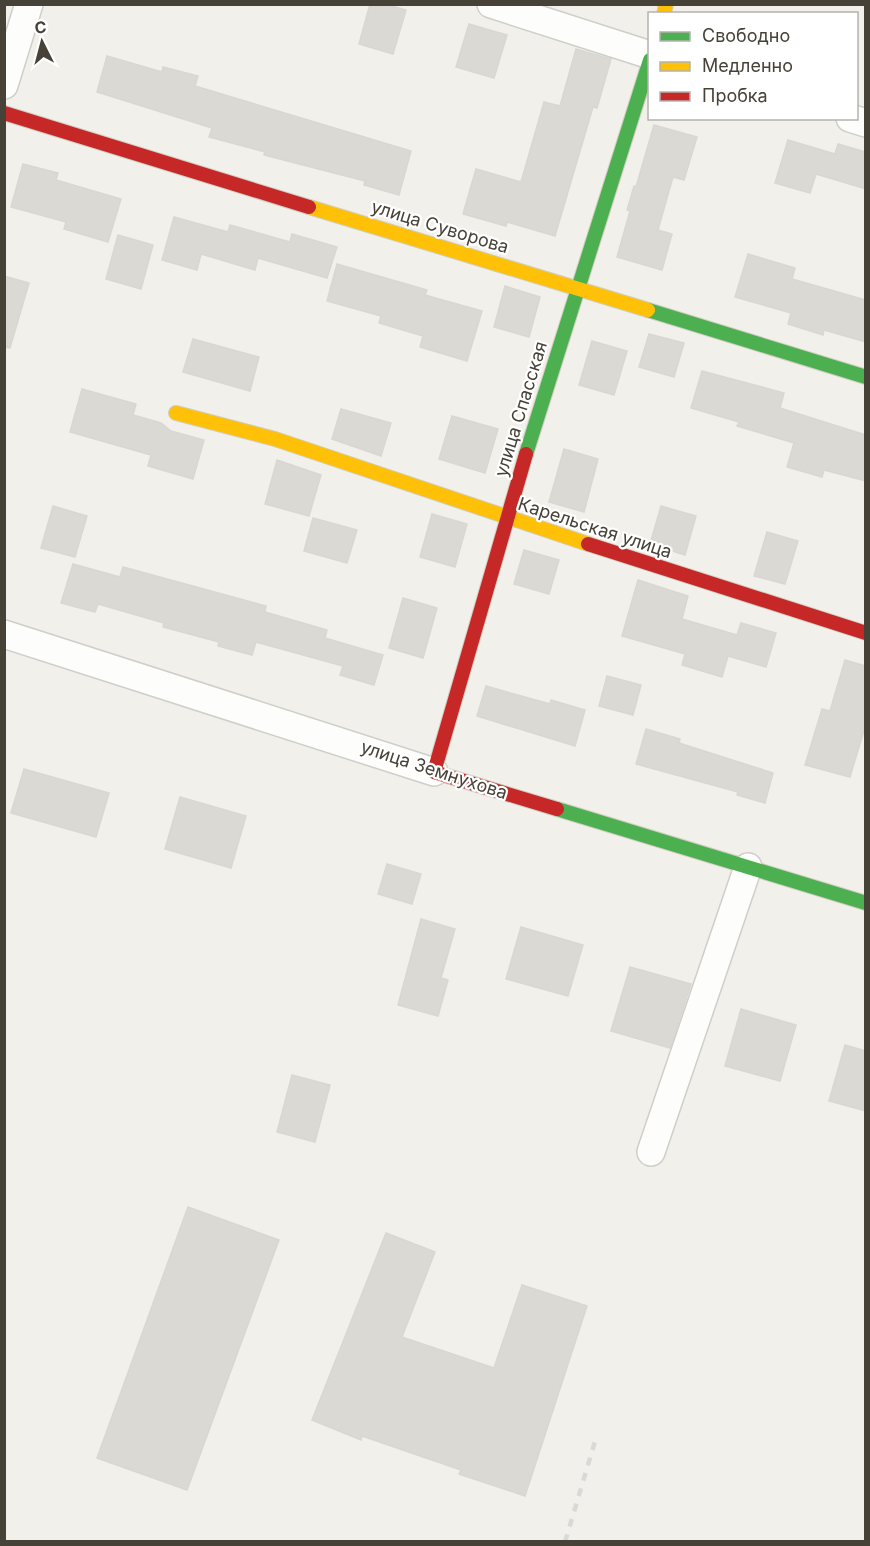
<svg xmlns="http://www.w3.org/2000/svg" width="870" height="1546" font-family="Inter,sans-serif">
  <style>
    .building { fill: #dad9d4; stroke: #d9d7d1; stroke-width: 1.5 }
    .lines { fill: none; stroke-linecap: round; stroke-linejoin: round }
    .street-casing { stroke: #cfcec9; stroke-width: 30 }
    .fast-casing { stroke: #d0cdc2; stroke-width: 16 }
    .slow-casing { stroke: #d0cdc2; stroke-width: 16 }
    .jam-casing { stroke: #d0cdc2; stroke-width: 16 }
    .street { stroke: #fdfdfc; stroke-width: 27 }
    .fast { stroke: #4caf50; stroke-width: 14 }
    .slow { stroke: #ffc107; stroke-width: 14 }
    .jam { stroke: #c62828; stroke-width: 14 }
    .rail { stroke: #d9d9d8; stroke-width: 4.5; stroke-dasharray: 8 8; stroke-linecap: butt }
    .labels { text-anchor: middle; stroke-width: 4.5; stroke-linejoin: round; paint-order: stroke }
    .street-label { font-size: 18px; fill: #474237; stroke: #fff }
  </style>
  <rect width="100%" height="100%" fill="#f1f0eb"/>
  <g class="building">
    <path d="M370,4H385L406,10L393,54L359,44Z"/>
    <path d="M469,24L507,35L494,78L456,67Z"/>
    <path d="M576,49L611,59L597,108L593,107L555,236L507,222L506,226L463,214L476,169L521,182L544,102L560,106Z"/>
    <path d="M107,56L162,72L163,67L198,76L195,86L411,151L399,195L364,185L365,181L264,155L265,152L209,137L212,128L97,92Z"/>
    <path d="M654,125L697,137L684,180L673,177L658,230L672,234L662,270L617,257L630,211L627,210L634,186L636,187Z"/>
    <path d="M788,140L835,154L838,144L866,152V189L816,174L810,193L775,183Z"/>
    <path d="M23,164L58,173L56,180L121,199L108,242L64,229L66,222L11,207Z"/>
    <path d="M174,217L228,232L230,225L290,242L292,234L337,247L327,278L258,258L255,270L201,254L197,270L162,260Z"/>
    <path d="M118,235L153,245L141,289L106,279Z"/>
    <path d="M748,254L795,268L792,279L866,300V342L824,330L823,335L788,324L791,313L735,297Z"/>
    <path d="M337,264L427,290L425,295L482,311L467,361L420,347L423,336L379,323L381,316L327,301Z"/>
    <path d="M4,276L29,283L10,348L4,347Z"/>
    <path d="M505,286L540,297L529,337L494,327Z"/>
    <path d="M649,334L684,343L674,377L639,367Z"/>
    <path d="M193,339L259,357L250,391L183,372Z"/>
    <path d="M592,341L627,351L614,395L579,385Z"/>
    <path d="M702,371L784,393L780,408L866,435V481L824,470L822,477L787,467L794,443L737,426L739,422L691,408Z"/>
    <path d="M82,389L136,404L133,415L161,423L171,431L204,440L193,479L148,466L151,455L70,432Z"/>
    <path d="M341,409L391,423L381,456L332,439Z"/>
    <path d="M452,416L498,429L485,473L439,459Z"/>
    <path d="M564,449L598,459L584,512L549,502Z"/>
    <path d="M277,460L321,475L309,516L265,504Z"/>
    <path d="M53,506L87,516L75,557L41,548Z"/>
    <path d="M661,506L696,516L685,555L650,544Z"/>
    <path d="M432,514L467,524L455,567L420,557Z"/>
    <path d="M313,518L357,530L347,563L304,551Z"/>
    <path d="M767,532L798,541L785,584L754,576Z"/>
    <path d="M524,550L559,560L549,594L514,584Z"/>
    <path d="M73,564L120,577L123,567L266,606L265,612L327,630L325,638L383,655L374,685L340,675L343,666L256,642L252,655L218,646L219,642L163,627L164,623L98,604L95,612L61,603Z"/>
    <path d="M638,580L688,596L682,619L737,635L741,623L776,633L766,667L728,656L722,677L682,665L685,654L622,636Z"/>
    <path d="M403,598L437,608L423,658L389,648Z"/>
    <path d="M845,660L866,666V724L850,777L805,765L822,709L830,711Z"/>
    <path d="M607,676L641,685L633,715L599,706Z"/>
    <path d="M486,686L550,704L551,700L585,710L575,746L477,716Z"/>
    <path d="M646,729L680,739L679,743L773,773L765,803L737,795L738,792L636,764Z"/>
    <path d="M24,769L109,793L96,837L11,813Z"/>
    <path d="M180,797L246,816L231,868L165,849Z"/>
    <path d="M387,864L421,874L412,904L378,894Z"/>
    <path d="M421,919L455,929L441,978L448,980L438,1016L398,1005Z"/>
    <path d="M521,927L583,945L568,996L506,979Z"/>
    <path d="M630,967L691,984L670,1048L611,1031Z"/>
    <path d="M741,1009L796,1025L780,1081L725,1066Z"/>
    <path d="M845,1045L866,1051V1111L829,1101Z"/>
    <path d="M292,1075L330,1085L315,1142L277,1132Z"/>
    <path d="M188,1207L279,1240L187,1490L97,1458Z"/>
    <path d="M386,1233L435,1252L402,1337L494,1368L522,1285L587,1306L525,1496L459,1474L461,1470L362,1436L361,1440L312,1420Z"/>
  </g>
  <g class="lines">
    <defs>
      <g id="street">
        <path d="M491,4L650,55"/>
        <path d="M4,85L29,4"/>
        <path d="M850,118L866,123"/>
        <path d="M4,634L434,772"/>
        <path d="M651,1152L748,867"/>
      </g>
      <g id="fast">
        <path d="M648,310L866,377"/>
        <path d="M526,454L650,60"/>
        <path d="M557,809L866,903"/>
      </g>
      <g id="slow">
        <path d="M664,14L666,4"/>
        <path d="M309,207L648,310"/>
        <path d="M176,413L275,439L588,544"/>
      </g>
      <g id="jam">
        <path d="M4,113L309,207"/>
        <path d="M526,454L434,772L557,809"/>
        <path d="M588,544L866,633"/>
      </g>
    </defs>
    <use href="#street" class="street-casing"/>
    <use href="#fast" class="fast-casing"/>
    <use href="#slow" class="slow-casing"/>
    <use href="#jam" class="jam-casing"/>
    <use href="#street" class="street"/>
    <use href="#fast" class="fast"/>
    <use href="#slow" class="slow"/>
    <use href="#jam" class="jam"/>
    <path class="rail" d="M565,1542L596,1438"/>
  </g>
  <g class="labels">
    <g class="street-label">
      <text transform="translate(440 227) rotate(17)" y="6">улица Суворова</text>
      <text transform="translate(521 409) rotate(-73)" y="6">улица Спасская</text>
      <text transform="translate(595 528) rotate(18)" y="6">Карельская улица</text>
      <text transform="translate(434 770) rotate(18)" y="6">улица Земнухова</text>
    </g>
  </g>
  <rect width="870" height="1546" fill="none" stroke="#474237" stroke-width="12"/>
  <rect x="648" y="12" width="210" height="108" fill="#ffffff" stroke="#b5b3af" stroke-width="1.5"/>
  <rect x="660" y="32" width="30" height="9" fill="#4caf50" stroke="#b5b3af" stroke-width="1.5"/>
  <text x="702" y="42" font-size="18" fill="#474237">Свободно</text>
  <rect x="660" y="62" width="30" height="9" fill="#ffc107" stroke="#b5b3af" stroke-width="1.5"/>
  <text x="702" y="72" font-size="18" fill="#474237">Медленно</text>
  <rect x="660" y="92" width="30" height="9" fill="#c62828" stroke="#b5b3af" stroke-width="1.5"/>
  <text x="702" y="102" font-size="18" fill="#474237">Пробка</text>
  <g transform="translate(42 42) rotate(354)" stroke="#ffffff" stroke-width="4.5" paint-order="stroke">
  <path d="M0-4.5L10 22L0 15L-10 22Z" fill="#474237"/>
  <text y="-9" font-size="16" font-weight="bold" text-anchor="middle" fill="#474237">С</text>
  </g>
</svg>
